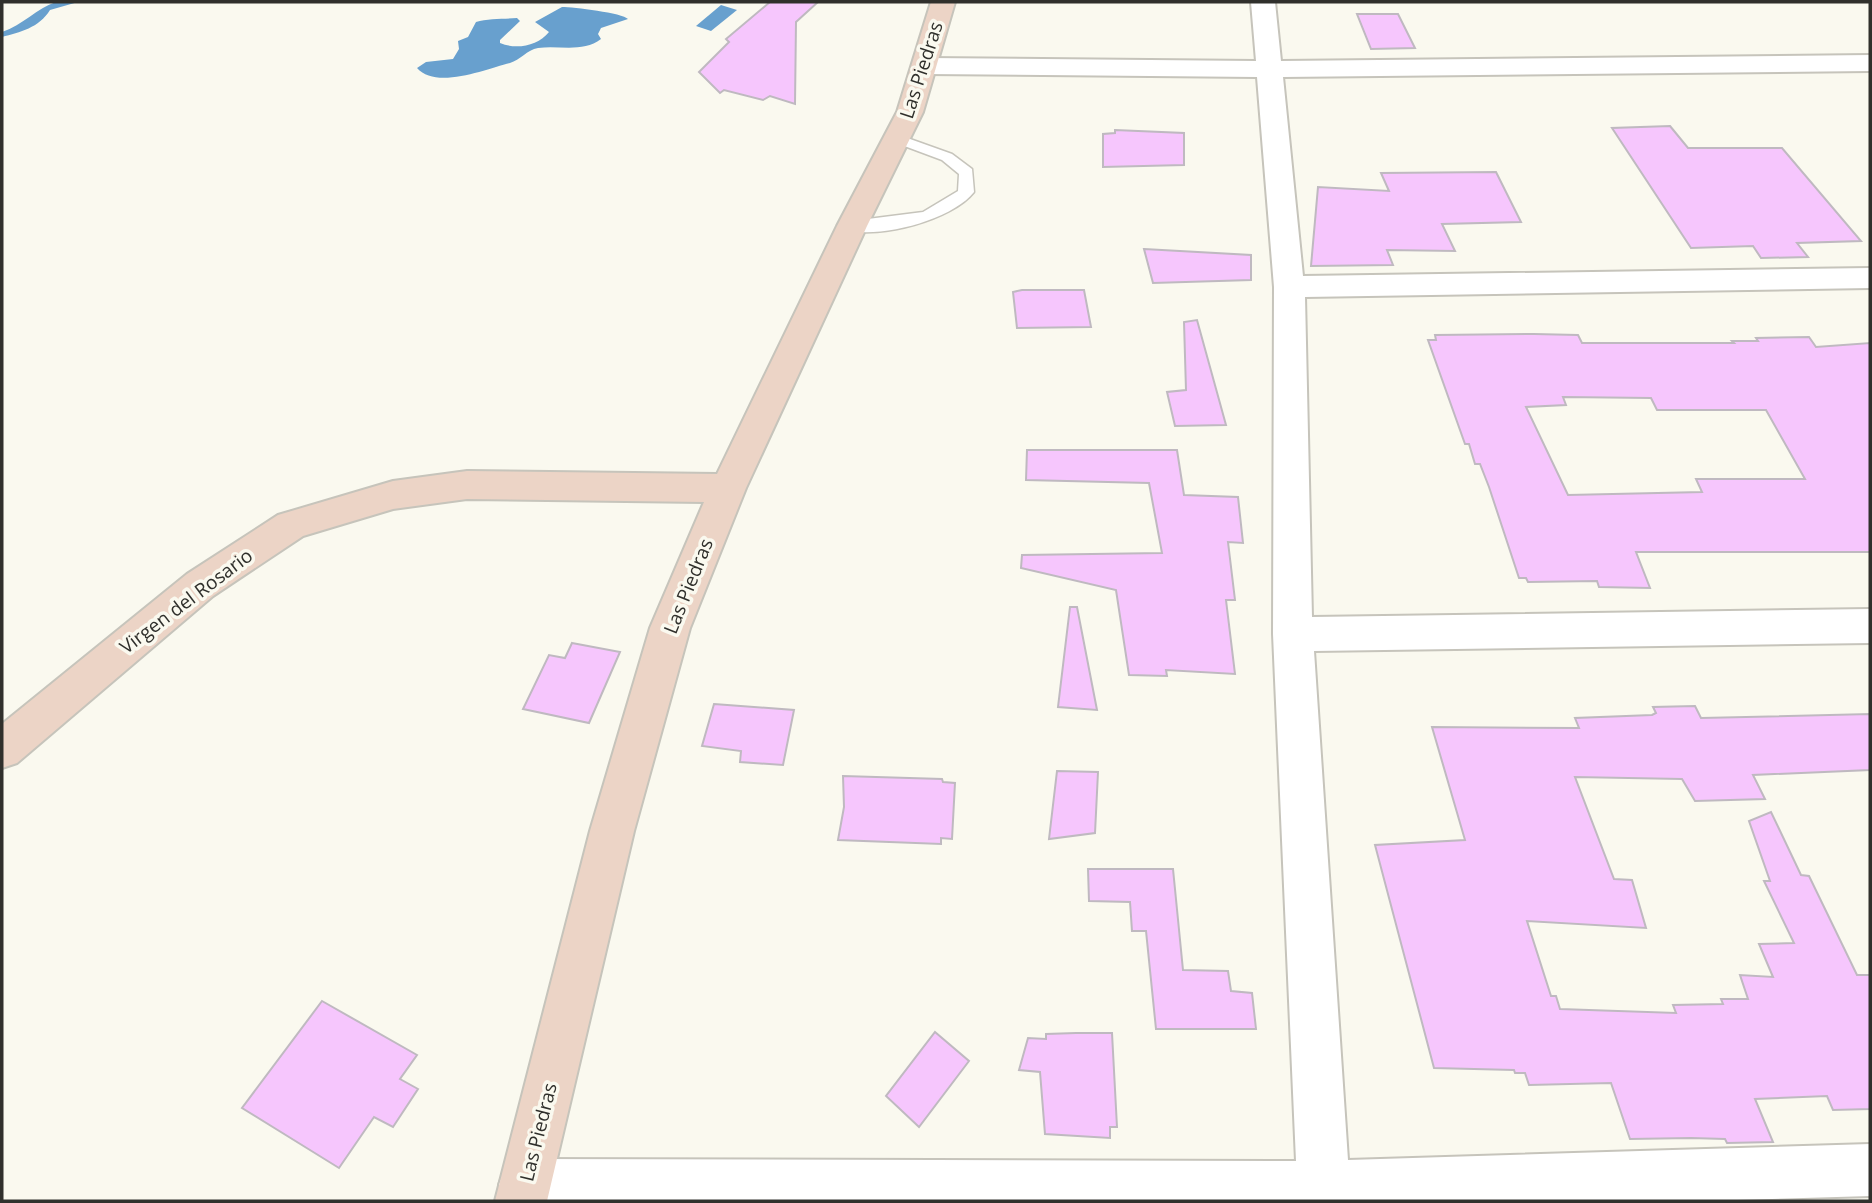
<svg xmlns="http://www.w3.org/2000/svg" width="1872" height="1203" font-family="'Open Sans',sans-serif">
  <style>
    .water { fill: #68a0ce }
    .building { fill: #f6c6fd; stroke: #bfb9c0; stroke-width: 2; fill-rule: evenodd }
    .lines { fill: none; stroke-linecap: round; stroke-linejoin: round }
    .lane-casing { stroke: #c6c4bb; stroke-width: 3 }
    .street-casing { stroke: #c6c4bb; stroke-width: 4 }
    .secondary-casing { stroke: #c6c4bb; stroke-width: 4 }
    .lane { fill: #fff; fill-rule: evenodd }
    .street { fill: #fff; fill-rule: evenodd }
    .secondary { fill: #ecd4c6; fill-rule: evenodd }
    .labels { text-anchor: middle; stroke-width: 7; stroke-linejoin: round; paint-order: stroke }
    .street-label { font-size: 19px; fill: #30302c; stroke: #faf9ef }
  </style>
  <rect width="100%" height="100%" fill="#faf9ef"/>
  <g class="water">
    <path d="M56,2H78L50,10C39,28 20,32 2,37V32C23,25 37,8 56,2Z"/>
    <path d="M721,5L737,10L711,31L696,26Z"/>
    <path d="M562,7C573,7 623,13 628,19L601,28L598,34L601,39C583,53 559,45 538,48C527,50 520,60 510,63C486,69 436,90 417,68L426,62L453,59L459,49L458,41L468,37L476,22C488,18 504,19 517,18L520,21L500,40V43C516,50 538,46 549,32L535,22Z"/>
  </g>
  <g class="building">
    <path d="M770,2H818L796,22L795,104L770,96L763,100L724,90L720,93L699,72L729,42L726,39Z"/>
    <path d="M1357,14H1398L1415,48L1371,49Z"/>
    <path d="M1670,126L1688,148H1782L1861,241L1797,243L1808,257L1761,258L1753,246L1691,248L1612,128Z"/>
    <path d="M1115,130L1184,133V165L1103,167V134L1115,133Z"/>
    <path d="M1496,172L1521,222L1442,224L1455,251L1387,250L1393,265L1311,266L1318,187L1389,191L1381,173Z"/>
    <path d="M1144,249L1251,255V280L1153,283Z"/>
    <path d="M1022,290H1084L1091,327L1017,328L1013,292Z"/>
    <path d="M1197,320L1226,425L1175,426L1167,392L1186,390L1184,322Z"/>
    <path d="M1534,334L1578,335L1582,343H1734L1732,341H1758L1756,338L1809,337L1816,347L1870,343V552H1636L1650,588L1599,587L1597,581L1528,582L1526,578H1519L1489,487L1480,464H1475L1469,444H1465L1428,340H1436L1435,335ZM1563,397L1651,398L1657,410H1766L1805,479H1696L1702,492L1568,495L1526,407L1566,405Z"/>
    <path d="M1027,450H1177L1184,495L1238,497L1243,543L1228,542L1235,600H1226L1235,674L1166,670L1167,676L1129,675L1116,590L1021,568L1022,555L1162,553L1149,483L1026,480Z"/>
    <path d="M1070,607H1077L1097,710L1058,707Z"/>
    <path d="M572,643L620,652L589,723L523,709L549,655L565,658Z"/>
    <path d="M714,704L794,710L783,765L740,762L741,751L702,746Z"/>
    <path d="M1695,706L1701,718L1870,714V770L1753,775L1765,799L1695,801L1682,779L1575,777L1614,879L1632,880L1646,928L1527,921L1551,996H1556L1560,1009L1676,1013L1673,1005L1723,1004L1721,999H1748L1740,975L1773,977L1759,944L1794,943L1764,881H1770L1749,821L1771,812L1801,875L1809,876L1857,975H1870V1109L1833,1110L1827,1096L1755,1099L1773,1142L1727,1143L1725,1139L1691,1138L1630,1139L1611,1083L1529,1085L1525,1073H1515L1514,1070L1434,1068L1375,845L1465,840L1432,727L1579,728L1575,718L1652,715L1656,713L1653,707Z"/>
    <path d="M1057,771L1098,772L1095,833L1049,839Z"/>
    <path d="M843,776L942,779L943,782L955,783L952,839L941,838V844L838,840L844,807Z"/>
    <path d="M1088,869H1173L1183,970L1228,971L1231,991L1252,993L1256,1029H1156L1146,931H1132L1130,902L1089,901Z"/>
    <path d="M322,1001L417,1055L400,1079L418,1089L393,1127L374,1117L339,1168L242,1108Z"/>
    <path d="M935,1032L969,1061L919,1127L886,1096Z"/>
    <path d="M1076,1033H1112L1117,1127H1110V1138L1045,1134L1040,1072L1019,1070L1028,1038L1046,1039V1034Z"/>
  </g>
  <g class="lines">
    <defs>
      <path id="lane" d="M896,134L952,154L972,169L974,192C952,220 880,239 846,230V222L852,221L923,212L958,191L959,174L942,160L891,141L889,138Z"/>
      <path id="street" d="M1251,2H1275L1281,61L1870,55V71L1283,77L1303,276L1870,268V288L1305,297L1312,617L1870,609V643L1314,651L1348,1160L1870,1144V1196L1704,1201H505L499,1185L506,1166L525,1159L1296,1161L1273,634L1274,287L1257,77L926,74L917,71L913,66L917,61L926,58L1256,61Z"/>
      <path id="secondary" d="M931,2H955L923,112L867,226L746,488L690,628L634,831L547,1201H495L590,831L650,628L704,502L467,499L393,509L303,536L213,596L17,763L2,768V724L187,574L278,515L393,481L467,471L717,474L837,226L897,112Z"/>
    </defs>
    <use href="#lane" class="lane-casing"/>
    <use href="#street" class="street-casing"/>
    <use href="#secondary" class="secondary-casing"/>
    <use href="#lane" class="lane"/>
    <use href="#street" class="street"/>
    <use href="#secondary" class="secondary"/>
  </g>
  <g class="labels">
    <g class="street-label">
      <text transform="translate(921 70) rotate(-72)" y="7">Las Piedras</text>
      <text transform="translate(688 586) rotate(-68)" y="7">Las Piedras</text>
      <text transform="translate(186 601) rotate(-37)" y="7">Virgen del Rosario</text>
      <text transform="translate(538 1132) rotate(-76)" y="7">Las Piedras</text>
    </g>
  </g>
  <rect width="1872" height="1203" fill="none" stroke="#30302c" stroke-width="7"/>
</svg>
